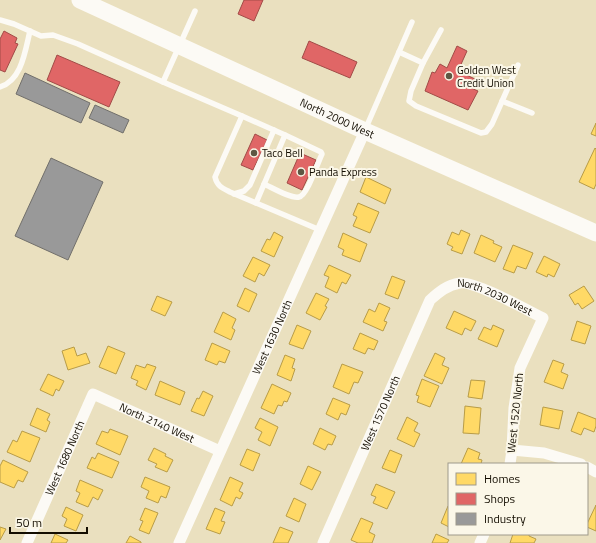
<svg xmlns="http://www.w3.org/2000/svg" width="596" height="543" font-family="'Titillium Web',sans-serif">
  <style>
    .homes { fill: #ffd966; stroke: #b89c47 }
    .shops { fill: #e06666; stroke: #a24b47 }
    .industry { fill: #999; stroke: #716f6b }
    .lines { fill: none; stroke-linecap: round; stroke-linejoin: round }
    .service { stroke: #fcfaf5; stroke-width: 5.5 }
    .minor { stroke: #fcfaf5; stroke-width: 11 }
    .primary { stroke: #fcfaf5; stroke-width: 17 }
    .poi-dot { fill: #5e5743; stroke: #fbf7e8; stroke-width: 1.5 }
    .labels { text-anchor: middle; stroke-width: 4; stroke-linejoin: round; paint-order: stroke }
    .poi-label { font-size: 11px; fill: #130d00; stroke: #fbf7e8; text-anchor: start }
    .street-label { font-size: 11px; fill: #130d00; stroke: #fbf7e8 }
  </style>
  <rect width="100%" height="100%" fill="#eae0bf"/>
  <g class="homes">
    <path d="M596,123V136L591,134Z"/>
    <path d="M595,148L596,149V184L594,189L579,182Z"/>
    <path d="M366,177L391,189L385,204L360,192Z"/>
    <path d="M358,203L379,212L370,233L353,226L357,217L353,215Z"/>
    <path d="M461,230L470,234L462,254L451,250L453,247L447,244L452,232L459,235Z"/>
    <path d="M274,232L283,237L274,257L261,251L267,239L270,240Z"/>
    <path d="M343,233L367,244L360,262L342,255L344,250L338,247Z"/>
    <path d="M481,235L494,241L493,243L502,247L495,262L474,253Z"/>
    <path d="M513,245L533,253L526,269L517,266L514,273L503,269Z"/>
    <path d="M544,256L560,264L554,277L548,274L547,277L536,272Z"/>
    <path d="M253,257L270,265L264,276L259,273L255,282L243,276Z"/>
    <path d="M329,265L351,275L346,284L342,282L337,293L325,287L329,277L324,275Z"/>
    <path d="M392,276L405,281L398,299L385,294Z"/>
    <path d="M584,286L594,301L582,309L578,303L575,305L569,295Z"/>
    <path d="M245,288L257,294L249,312L237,306Z"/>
    <path d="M316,293L329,299L325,306L327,307L320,320L306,313Z"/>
    <path d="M157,296L172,302L165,316L151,310Z"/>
    <path d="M379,303L390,308L384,321L387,322L383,331L363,322L369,309L375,312Z"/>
    <path d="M454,311L476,321L471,331L465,328L462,335L446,328Z"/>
    <path d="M223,312L236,319L232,328L235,330L231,340L214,332Z"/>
    <path d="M577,321L591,326L585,344L571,340Z"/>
    <path d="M297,325L311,331L303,349L289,344Z"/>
    <path d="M493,325L504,330L497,347L478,339L484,327L491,330Z"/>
    <path d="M360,333L378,341L374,350L368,348L365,354L353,349Z"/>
    <path d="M212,343L230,351L225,363L219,361L217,365L205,360Z"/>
    <path d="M108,346L125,353L116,374L99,367Z"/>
    <path d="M74,347L77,356L86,353L90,363L68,370L62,351Z"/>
    <path d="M435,353L445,358L442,365L449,368L442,384L424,376Z"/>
    <path d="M285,355L295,359L292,368L295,369L291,381L277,375Z"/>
    <path d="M553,360L564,364L561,372L568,375L563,389L544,382Z"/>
    <path d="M147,364L156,367L146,390L136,385L138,381L131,378L136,365L145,368Z"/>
    <path d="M342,364L363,372L358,383L354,382L349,394L333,387Z"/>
    <path d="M48,374L64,381L59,391L56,389L53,396L40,390Z"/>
    <path d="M422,379L439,386L430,407L417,402L419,396L416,395Z"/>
    <path d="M471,380L485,381L482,399L468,397Z"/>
    <path d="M160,381L185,392L180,405L155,395Z"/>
    <path d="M272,384L291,393L287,402L284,401L282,406L278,405L274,414L261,408Z"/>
    <path d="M203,391L213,396L204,416L191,411L197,398L199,399Z"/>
    <path d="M333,398L350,405L346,415L341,413L338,420L326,414Z"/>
    <path d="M465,406L481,408L479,434L463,433Z"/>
    <path d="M543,407L563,411L559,429L540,425Z"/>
    <path d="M37,408L50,414L47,420L50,422L46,432L30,425Z"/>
    <path d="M578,412L596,419V426L594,432L584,428L581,435L571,431Z"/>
    <path d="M407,417L418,423L414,431L420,434L414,447L397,439Z"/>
    <path d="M260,418L278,427L270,446L258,440L262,432L255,428Z"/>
    <path d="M320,428L336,436L332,445L328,444L325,450L313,444Z"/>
    <path d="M110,429L128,436L120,455L96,444L102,431L108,433Z"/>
    <path d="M22,431L40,438L30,462L7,452L13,440L17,442Z"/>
    <path d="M154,448L166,454L165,456L173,460L167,472L155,467L157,464L148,460Z"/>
    <path d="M468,448L480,453L478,459L482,460L481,464H461Z"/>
    <path d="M247,449L260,454L253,471L240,465Z"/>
    <path d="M390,450L402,455L395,473L382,468Z"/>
    <path d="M98,453L119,462L112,478L87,468L92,457L95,459Z"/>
    <path d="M3,460L28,472L23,482L18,480L14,488L0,482V466Z"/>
    <path d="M308,466L321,472L312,490L300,484Z"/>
    <path d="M145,477L170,487L166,498L161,496L158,503L146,498L149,491L141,487Z"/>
    <path d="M230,477L243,483L239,491L243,493L240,499L236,497L232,506L220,500Z"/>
    <path d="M80,480L103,490L98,500L93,497L88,507L76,502L80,493L76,491Z"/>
    <path d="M376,484L395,492L387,509L373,503L376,497L371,495Z"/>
    <path d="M294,498L306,504L299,522L286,516Z"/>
    <path d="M596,505V531L587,527V524Z"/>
    <path d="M448,506H449V527L441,523Z"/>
    <path d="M66,507L83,515L76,531L64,526L67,519L62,516Z"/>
    <path d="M145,508L158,513L149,534L139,530L143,521L140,520Z"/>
    <path d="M215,508L225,512L221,521L225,522L220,534L206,529Z"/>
    <path d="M361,518L373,523L369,532L375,535L372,543H358L351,540Z"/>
    <path d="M0,527L6,529L0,540Z"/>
    <path d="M280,527L293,532L288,543H273Z"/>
    <path d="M55,534L68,540L66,543H51Z"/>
    <path d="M436,534L449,540L447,543H432Z"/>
    <path d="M513,534H529V536L536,539L534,543H510Z"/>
    <path d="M130,536L141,542V543H126Z"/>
  </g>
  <g class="shops">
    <path d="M244,0H263L254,21L238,14Z"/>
    <path d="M4,31L17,38L15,43L18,44L5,72L0,70V39Z"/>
    <path d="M309,41L357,62L350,78L302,58Z"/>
    <path d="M457,46L467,51L458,71L475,79L471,88L478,91L468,110L425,91L432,72L435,73L440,64L447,68Z"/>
    <path d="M57,55L120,82L109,107L47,80Z"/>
    <path d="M255,134L267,140L253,170L241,165Z"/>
    <path d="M300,153L316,160L302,190L287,183Z"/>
  </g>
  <g class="industry">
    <path d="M25,73L90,103L81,123L16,94Z"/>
    <path d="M95,105L129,120L123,133L89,118Z"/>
    <path d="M51,158L103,182L68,260L15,236Z"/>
  </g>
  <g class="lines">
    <g class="service">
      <path d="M0,20L14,24L41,36L53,35L78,44L163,82L242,116L215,177C217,186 222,188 230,192L320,230"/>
      <path d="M399,52L423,63L411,91L409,101L416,106L481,133L486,132L492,124L518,65"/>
      <path d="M423,63L441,30"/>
      <path d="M163,82L195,11"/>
      <path d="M0,87C22,80 25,51 30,31"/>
      <path d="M502,101L532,113"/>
      <path d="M242,116L285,135L256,203"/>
      <path d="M365,130L412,22"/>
      <path d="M264,184C271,187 291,199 299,197C307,196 318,162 322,154L321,152L285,135"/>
      <path d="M234,194L244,191L250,185L274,130"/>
    </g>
    <g class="minor">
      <path d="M512,450L544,453L581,464"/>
      <path d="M587,467L596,472"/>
      <path id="s1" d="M27,543L93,394L220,451"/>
      <path id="s2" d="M179,543L365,131"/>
      <path id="s3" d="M323,543L430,300C439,292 447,285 460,283C475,281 527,310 543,318L520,368L514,408L512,450L510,464"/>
      <path d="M480,543L484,534"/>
    </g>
    <path class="primary" id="s4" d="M80,0L365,131L596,233"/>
  </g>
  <g class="poi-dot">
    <circle cx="449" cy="76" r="4"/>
    <circle cx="254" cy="153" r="4"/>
    <circle cx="301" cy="172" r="4"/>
  </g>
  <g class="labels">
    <g class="poi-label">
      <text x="457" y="74">Golden West<tspan x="457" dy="13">Credit Union</tspan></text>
      <text x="262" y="157">Taco Bell</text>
      <text x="309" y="176">Panda Express</text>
    </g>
    <g class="street-label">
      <text dy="4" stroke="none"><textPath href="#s4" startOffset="283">North 2000 West</textPath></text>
      <text dy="4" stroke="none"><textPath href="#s3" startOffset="338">North 2030 West</textPath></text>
      <text dy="4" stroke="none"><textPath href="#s2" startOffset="226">West 1630 North</textPath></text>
      <text dy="4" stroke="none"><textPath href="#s3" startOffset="142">West 1570 North</textPath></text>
      <text transform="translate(515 413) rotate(-84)" y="4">West 1520 North</text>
      <text dy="4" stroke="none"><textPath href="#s1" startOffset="233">North 2140 West</textPath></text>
      <text dy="4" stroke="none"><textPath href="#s1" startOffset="93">West 1680 North</textPath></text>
    </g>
  </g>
  <rect x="448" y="463" width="140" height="72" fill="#fbf7e8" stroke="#9e998b"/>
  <rect x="456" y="473" width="20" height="12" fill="#ffd966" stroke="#9e998b"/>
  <text x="484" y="483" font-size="12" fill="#130d00">Homes</text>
  <rect x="456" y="493" width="20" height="12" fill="#e06666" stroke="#9e998b"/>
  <text x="484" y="503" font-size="12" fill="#130d00">Shops</text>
  <rect x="456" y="513" width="20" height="12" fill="#999999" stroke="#9e998b"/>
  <text x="484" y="523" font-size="12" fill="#130d00">Industry</text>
  <path d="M10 527v6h77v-6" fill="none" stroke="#130d00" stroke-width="2"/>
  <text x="16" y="527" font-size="12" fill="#130d00" stroke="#fbf7e8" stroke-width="3" paint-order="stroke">50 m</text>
</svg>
